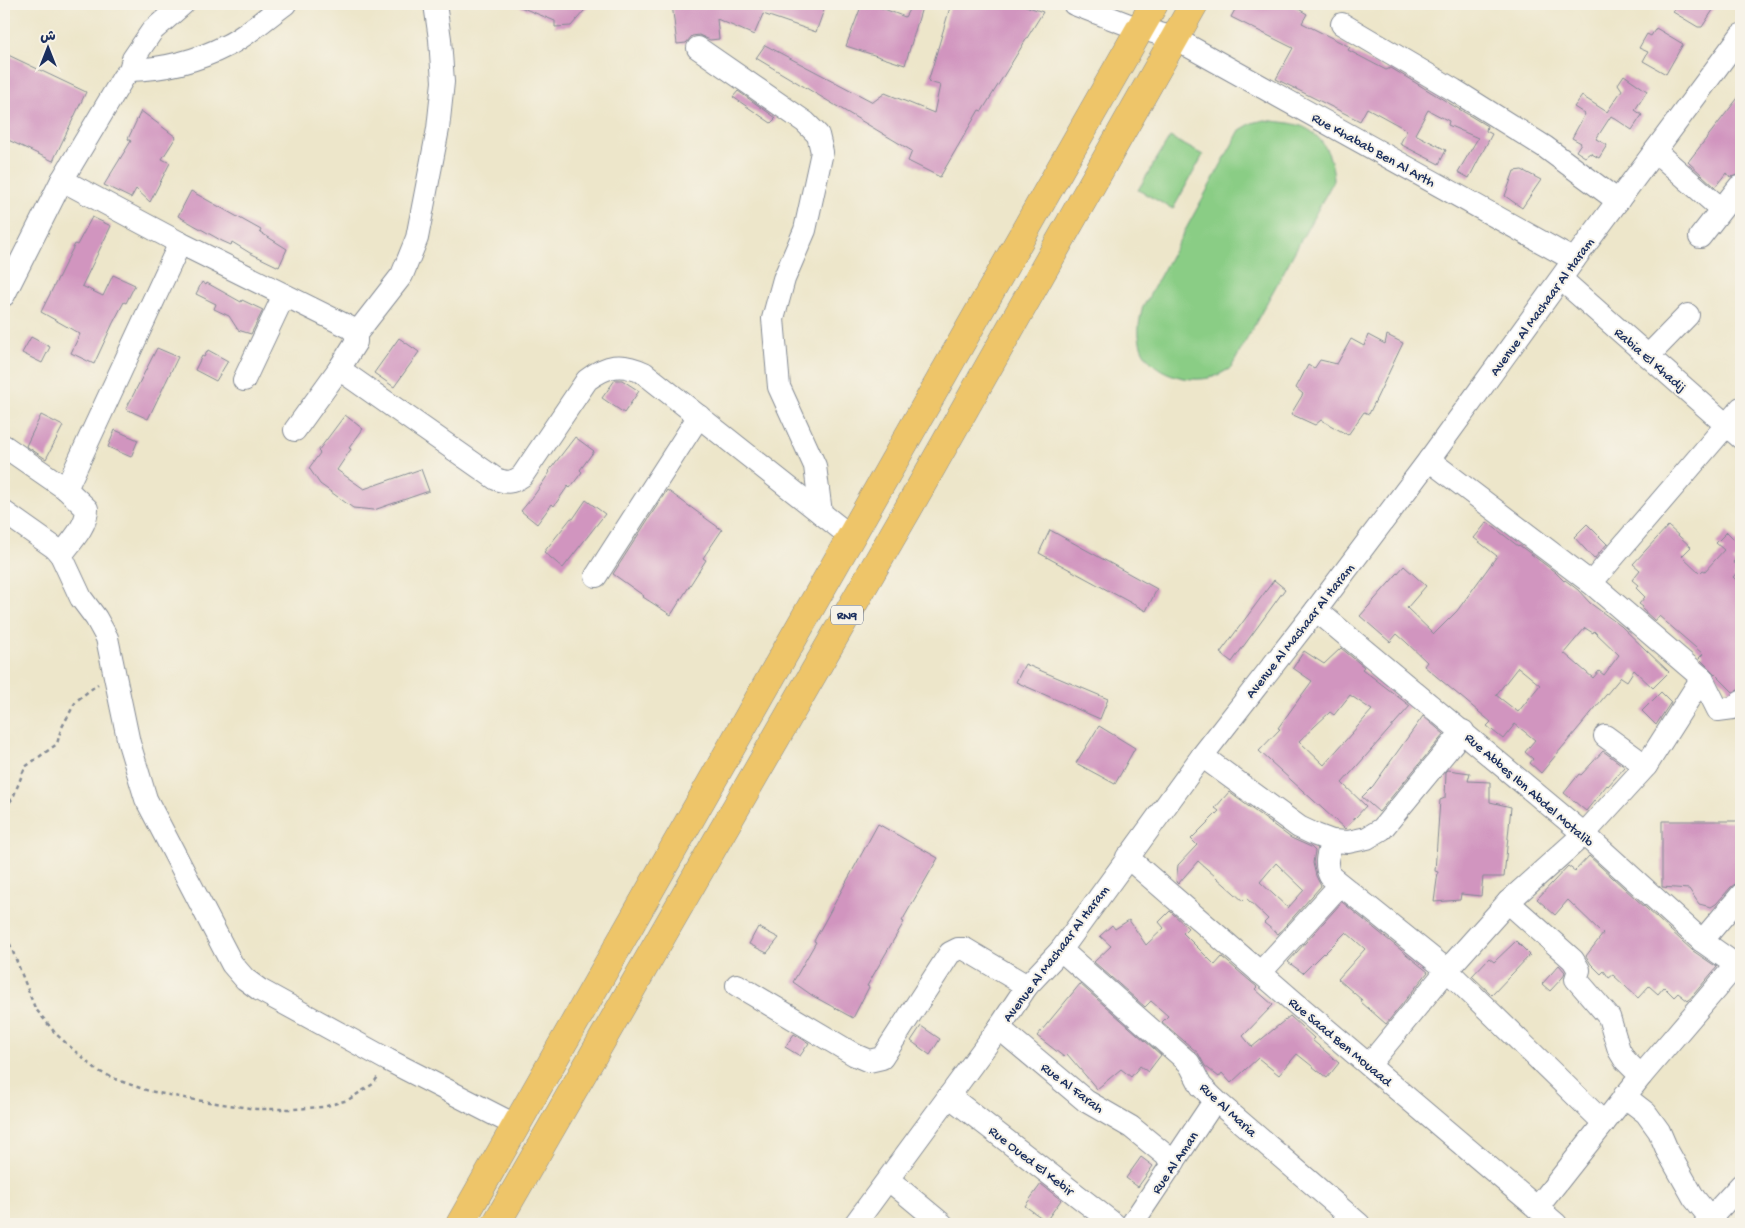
<svg xmlns="http://www.w3.org/2000/svg" width="1745" height="1228" font-family="'Gochi Hand','Playpen Sans Arabic',sans-serif">
  <style>
    .green { fill: #8acd85; stroke: #527e72 }
    .building { fill: #d195bf; fill-rule: evenodd }
    .lines { fill: none; stroke-linecap: round; stroke-linejoin: round }
    .minor-casing { stroke: #848a94; stroke-width: 24 }
    .major-casing { stroke: #848a94; stroke-width: 29 }
    .path { stroke: #848a94; stroke-width: 2.5; stroke-dasharray: 4 4; stroke-linecap: butt }
    .minor { stroke: #fff; stroke-width: 22 }
    .major { stroke: #eec569; stroke-width: 28 }
    .labels { text-anchor: middle; stroke-width: 4; stroke-linejoin: round; paint-order: stroke }
    .shield { fill: #f7f3e8; stroke: #5d6a87; stroke-width: 1 }
    .shield-label { font-size: 12px; font-weight: bold; fill: #1b2f5e }
    .street-label { font-size: 14px; fill: #1b2f5e; stroke: #f7f3e8 }
  </style>
  <rect width="100%" height="100%" fill="#f7f3e8"/>
  <filter id="ink" filterUnits="userSpaceOnUse"><feTurbulence type="fractalNoise" baseFrequency=".02" numOctaves="2"/><feDisplacementMap in="SourceGraphic" scale="10" xChannelSelector="R" yChannelSelector="G"/><feConvolveMatrix kernelMatrix="1 2 1 2 8 2 1 2 1" color-interpolation-filters="sRGB"/></filter>
  <filter id="wash" filterUnits="userSpaceOnUse"><feTurbulence type="fractalNoise" baseFrequency=".0096" numOctaves="4" result="noise"/><feDisplacementMap in="SourceGraphic" scale="20" xChannelSelector="R" yChannelSelector="G"/><feGaussianBlur stdDeviation="1.12" result="paint"/><feColorMatrix in="noise" values="0 0 0 0 0 0 0 0 0 0 0 0 0 0 0 0 0 1.4 0 .05"/><feComposite in="paint" operator="in"/></filter>
  <g filter="url(#wash)">
    <rect width="100%" height="100%" fill="#ede6ca"/>
    <g class="green">
      <path d="M1265,120C1277,122 1290,122 1301,126C1323,134 1333,158 1334,180L1231,368C1225,371 1219,375 1213,377C1189,384 1150,374 1141,346C1137,333 1139,322 1142,309L1240,130L1252,123Z"/>
      <path d="M1170,137L1203,155L1173,209L1138,190Z"/>
    </g>
    <g id="blocks">
      <g class="building">
        <path d="M513,4H590L571,26L555,27V21Z"/>
        <path d="M672,4H826L816,32L763,14L754,35L717,19L719,39L710,40L699,35L692,36L686,43L677,44Z"/>
        <path d="M862,4H871L905,17L912,4H923L905,65L846,46Z"/>
        <path d="M951,4H1020L1043,12L982,111L979,110L940,177L908,161L912,151L756,58L765,45L873,102L885,93L934,113L940,85L928,82Z"/>
        <path d="M1238,4H1290L1307,14L1302,23L1350,47L1348,50L1386,70L1391,68L1487,126L1486,131L1492,134L1469,178L1458,172L1478,138L1448,125L1449,121L1428,110L1415,134L1446,150L1439,164L1400,144L1407,130L1367,108L1360,121L1276,79L1293,48L1231,17Z"/>
        <path d="M1679,4H1717L1702,27H1698L1673,12Z"/>
        <path d="M1656,28L1683,44L1666,74L1643,61L1648,52L1639,48L1647,34L1651,36Z"/>
        <path d="M4,53L86,92L53,161L4,138Z"/>
        <path d="M1624,75L1647,91L1635,110L1642,115L1632,130L1611,116L1596,139L1607,145L1599,158L1590,153L1585,157L1576,151L1581,143L1572,138L1585,114L1574,107L1582,96L1607,112L1622,90L1618,84Z"/>
        <path d="M738,91L776,118L771,123L733,97Z"/>
        <path d="M1741,94V174L1731,177L1726,173L1715,187L1688,162Z"/>
        <path d="M141,111L176,137L162,159L170,163L150,202L136,189L131,198L104,185L131,141L128,139Z"/>
        <path d="M1522,170L1541,180L1522,208L1505,196L1514,171Z"/>
        <path d="M191,191L261,230L260,232L287,249L279,267L250,253L232,242L231,245L222,241L178,216Z"/>
        <path d="M92,217L111,226L82,286L103,296L113,275L135,285L126,303L124,302L113,323L94,364L71,353L80,334L41,312L75,244L77,245Z"/>
        <path d="M202,282L206,285L207,283L241,302L242,300L263,310L251,334L238,330L229,316L214,309L216,304L196,294Z"/>
        <path d="M1368,335L1385,344L1387,335L1403,343L1369,414L1364,412L1348,435L1321,420L1315,425L1291,414L1303,394L1296,388L1308,365L1314,369L1320,360L1337,364L1351,339L1364,346Z"/>
        <path d="M31,337L50,347L42,363L22,353Z"/>
        <path d="M399,338L419,352L394,387L374,373Z"/>
        <path d="M157,348L178,357L148,419L126,409Z"/>
        <path d="M208,350L228,361L216,381L195,370L202,356L204,357Z"/>
        <path d="M615,380H622L639,391L624,413L602,398Z"/>
        <path d="M41,415L63,426L46,459L26,446Z"/>
        <path d="M345,415L363,429L349,448L351,449L337,470L364,489L421,469L429,491L374,510L353,508L320,484L309,468L320,453L318,451Z"/>
        <path d="M115,430L138,440L131,457L108,447Z"/>
        <path d="M575,437L594,451L580,470L582,472L570,488L568,486L554,506L552,504L537,524L521,511L535,494L550,472L549,471Z"/>
        <path d="M667,490L722,530L703,558L706,560L671,615L643,597L644,596L613,574Z"/>
        <path d="M586,500L605,514L563,568L544,552L571,518L573,519Z"/>
        <path d="M1487,522L1518,546L1519,545L1555,572L1564,581L1565,580L1578,590L1590,603L1621,626L1669,672L1653,688L1634,670L1627,681L1621,677L1541,773L1530,763L1533,759L1525,752L1535,740L1515,724L1503,739L1487,726L1491,722L1424,666L1427,662L1406,642L1397,634L1390,642L1360,616L1404,566L1426,586L1407,608L1434,634L1457,611L1497,556L1474,538ZM1585,628L1593,633L1594,631L1619,655L1604,675L1599,671L1593,678L1564,653ZM1518,667L1540,685L1518,712L1496,695Z"/>
        <path d="M1587,524L1607,544L1594,559L1574,537Z"/>
        <path d="M1668,526L1691,547L1682,556L1700,573L1703,570L1705,571L1724,550L1716,543L1727,532L1741,546V554L1733,562L1741,568L1733,577L1741,585V689L1733,692L1699,658L1703,654L1659,616L1655,621L1642,609L1643,607L1639,604L1645,597L1636,588L1638,585L1632,580L1640,570L1633,564Z"/>
        <path d="M1050,530L1157,589L1146,611L1039,553Z"/>
        <path d="M1274,580L1285,589L1232,662L1220,653Z"/>
        <path d="M1341,648L1364,667L1362,669L1410,706L1342,783L1366,806L1345,829L1259,751L1280,729L1278,728L1312,681L1293,668L1304,651L1324,664ZM1350,695L1372,710L1324,765L1299,741L1330,712L1334,715Z"/>
        <path d="M1025,664L1108,699L1100,719L1016,682Z"/>
        <path d="M1661,692L1671,702L1656,725L1642,711Z"/>
        <path d="M1423,716L1444,734L1379,812L1362,797L1373,786Z"/>
        <path d="M1099,726L1135,748L1115,784L1076,763Z"/>
        <path d="M1603,751L1625,767L1608,786L1607,785L1586,811L1564,793L1579,774L1581,775Z"/>
        <path d="M1448,770L1470,773L1468,781L1490,782V802L1511,807L1504,877H1483L1481,896L1461,894L1460,900L1434,902L1438,872L1435,871L1440,800L1445,798L1446,772Z"/>
        <path d="M1229,792L1291,838L1311,847L1315,851L1313,863L1316,876L1321,886L1278,934L1264,923L1268,919L1246,898L1243,901L1198,861L1178,884L1176,882L1178,865L1197,845L1191,839L1219,811L1215,808ZM1276,863L1304,890L1288,908L1260,882Z"/>
        <path d="M1662,821H1738V882L1731,887L1716,904L1711,907L1699,904L1689,889L1662,887Z"/>
        <path d="M878,824L938,858L902,921L904,922L867,986L869,987L853,1018L813,996L793,982L816,942L814,941Z"/>
        <path d="M1589,856L1693,951L1717,967L1688,1001L1678,993L1674,997L1664,987L1658,994L1649,986L1638,998L1613,975L1609,978L1604,971L1601,974L1591,964L1586,956L1603,934L1568,900L1555,915L1537,899L1568,866L1575,871Z"/>
        <path d="M1342,902L1428,972L1386,1024L1361,1002L1362,1000L1338,979L1365,949L1346,932L1324,954L1323,953L1303,973L1288,962Z"/>
        <path d="M1170,911L1188,928L1183,933L1215,965L1222,957L1257,987L1255,989L1273,1005L1243,1036L1252,1047L1290,1016L1314,1038L1312,1040L1339,1063L1327,1078L1297,1054L1279,1075L1258,1058L1231,1083L1222,1073L1219,1077L1205,1066L1198,1053L1162,1022L1168,1016L1151,1001L1145,1007L1094,962L1111,946L1100,936L1112,925L1115,929L1129,920L1146,945L1164,928L1159,922Z"/>
        <path d="M758,927L779,938L767,953L749,944Z"/>
        <path d="M1516,941L1530,955L1492,995L1472,976L1489,958L1494,962Z"/>
        <path d="M1559,965L1565,972L1563,977L1550,991L1542,984Z"/>
        <path d="M1080,984L1161,1055L1148,1072L1140,1066L1131,1077L1121,1069L1097,1089L1067,1054L1064,1057L1037,1036Z"/>
        <path d="M921,1026L940,1039L930,1055L911,1041Z"/>
        <path d="M794,1034L809,1043L800,1056L785,1047Z"/>
        <path d="M1141,1157L1153,1166L1138,1187L1126,1178Z"/>
        <path d="M1041,1184L1061,1200L1046,1221L1025,1206Z"/>
      </g>
    </g>
  </g>
  <g filter="url(#ink)">
    <use href="#blocks" fill-opacity="0" stroke="#848a94" stroke-width="1"/>
    <g class="lines">
      <defs>
        <g id="minor">
          <path d="M1074,4L1129,25L1174,38L1574,260"/>
          <path d="M1342,24L1454,90L1545,147L1618,201"/>
          <path d="M698,48L805,122L818,135L822,152L805,230L784,279L773,319L779,387L815,466L821,513"/>
          <path d="M130,70C165,69 197,61 228,45C248,35 267,17 285,4"/>
          <path d="M1655,151L1721,209"/>
          <path d="M62,180L123,78L130,70L133,59L152,31L183,4"/>
          <path d="M1700,237L1739,187"/>
          <path d="M1561,279L1741,438"/>
          <path d="M4,295L62,180L180,243L351,328L356,334V342L339,369L295,430"/>
          <path d="M356,334L402,275L417,238L438,129L443,82L440,39L435,4"/>
          <path d="M1648,356L1688,315"/>
          <path d="M339,369L496,479C507,483 512,483 522,476L587,380C607,365 621,362 644,373L850,536"/>
          <path d="M244,380L284,295"/>
          <path d="M4,446L66,489L87,509C87,526 71,542 61,555"/>
          <path d="M1429,460L1591,583L1702,678L1718,710L1733,708L1741,702"/>
          <path d="M66,489L180,243"/>
          <path d="M4,512L55,548L61,555L81,598L96,618L107,638L129,743L146,799L232,964L245,979L260,990L388,1060L515,1125"/>
          <path d="M596,576L699,416"/>
          <path d="M1591,583L1741,408"/>
          <path d="M1316,610L1584,834L1702,941L1736,965L1741,971"/>
          <path d="M1605,736L1646,766"/>
          <path d="M1202,756L1299,827L1316,835L1332,841L1348,842L1367,838L1382,829L1463,731"/>
          <path d="M1332,841C1328,854 1324,863 1330,876L1447,970L1604,1123"/>
          <path d="M1127,857L1293,1001L1556,1224"/>
          <path d="M1508,902L1573,960L1579,970L1576,979L1609,1017L1619,1050L1625,1060L1641,1076"/>
          <path d="M1702,941L1741,895"/>
          <path d="M1061,950L1189,1063L1201,1086L1215,1100L1359,1224"/>
          <path d="M1260,973L1340,885"/>
          <path d="M737,985L855,1055L869,1061L882,1058L950,953L958,949H965L1027,986"/>
          <path d="M999,1028L1086,1101L1131,1127L1174,1162"/>
          <path d="M1369,1065L1447,970L1508,902L1584,834L1646,766L1702,678"/>
          <path d="M949,1096L1114,1224"/>
          <path d="M1624,1096L1646,1113L1659,1131L1668,1152L1694,1198L1715,1224"/>
          <path d="M889,1180L942,1224"/>
          <path d="M1537,1208L1641,1076L1736,965"/>
          <path d="M855,1224L999,1028L1027,986L1061,950L1202,756L1316,610L1429,460L1574,260L1741,35"/>
          <path d="M1132,1224L1215,1100"/>
          <path d="M1705,1224L1741,1185"/>
        </g>
        <g id="major">
          <path d="M460,1224L1154,4"/>
          <path d="M496,1224L908,509L1194,4"/>
        </g>
      </defs>
      <use href="#minor" class="minor-casing"/>
      <use href="#major" class="major-casing"/>
      <g class="path">
        <path d="M4,808L13,798L25,767L57,744L61,729L76,701L98,684"/>
        <path d="M4,850V854"/>
        <path d="M4,929L35,1008L56,1034L96,1070L120,1081L149,1091L189,1099L256,1109H293L323,1107L348,1100L373,1084L379,1075"/>
      </g>
      <use href="#minor" class="minor"/>
      <use href="#major" class="major"/>
    </g>
  </g>
  <g class="labels">
    <rect class="shield" x="831" y="605.5" width="32" height="19" rx="4"/>
    <g class="shield-label">
      <text x="847" y="619">RN9</text>
    </g>
    <g class="street-label">
      <text transform="translate(1374 149) rotate(29)" y="5">Rue Khabab Ben Al Arth</text>
      <text transform="translate(1541 306) rotate(-54)" y="5">Avenue Al Machaar Al Haram</text>
      <text transform="translate(1651 359) rotate(41)" y="5">Rabia El Khadij</text>
      <text transform="translate(1299 630) rotate(-52)" y="5">Avenue Al Machaar Al Haram</text>
      <text transform="translate(1530 789) rotate(41)" y="5">Rue Abbes Ibn Abdel Motalib</text>
      <text transform="translate(1055 953) rotate(-53)" y="5">Avenue Al Machaar Al Haram</text>
      <text transform="translate(1341 1041) rotate(40)" y="5">Rue Saad Ben Mouaad</text>
      <text transform="translate(1073 1087) rotate(37)" y="5">Rue Al Farah</text>
      <text transform="translate(1229 1109) rotate(43)" y="5">Rue Al Maria</text>
      <text transform="translate(1032 1160) rotate(38)" y="5">Rue Oued El Kebir</text>
      <text transform="translate(1174 1162) rotate(-56)" y="5">Rue Al Aman</text>
    </g>
  </g>
  <rect width="1745" height="1228" fill="none" stroke="#f7f3e8" stroke-width="20"/>
  <g transform="translate(48 48)" stroke="#f7f3e8" stroke-width="4" paint-order="stroke">
  <path d="M0-4L9 19L0 12L-9 19Z" fill="#1b2f5e"/>
  <text y="-8" font-size="14" font-weight="bold" text-anchor="middle" fill="#1b2f5e">ش</text>
  </g>
</svg>
